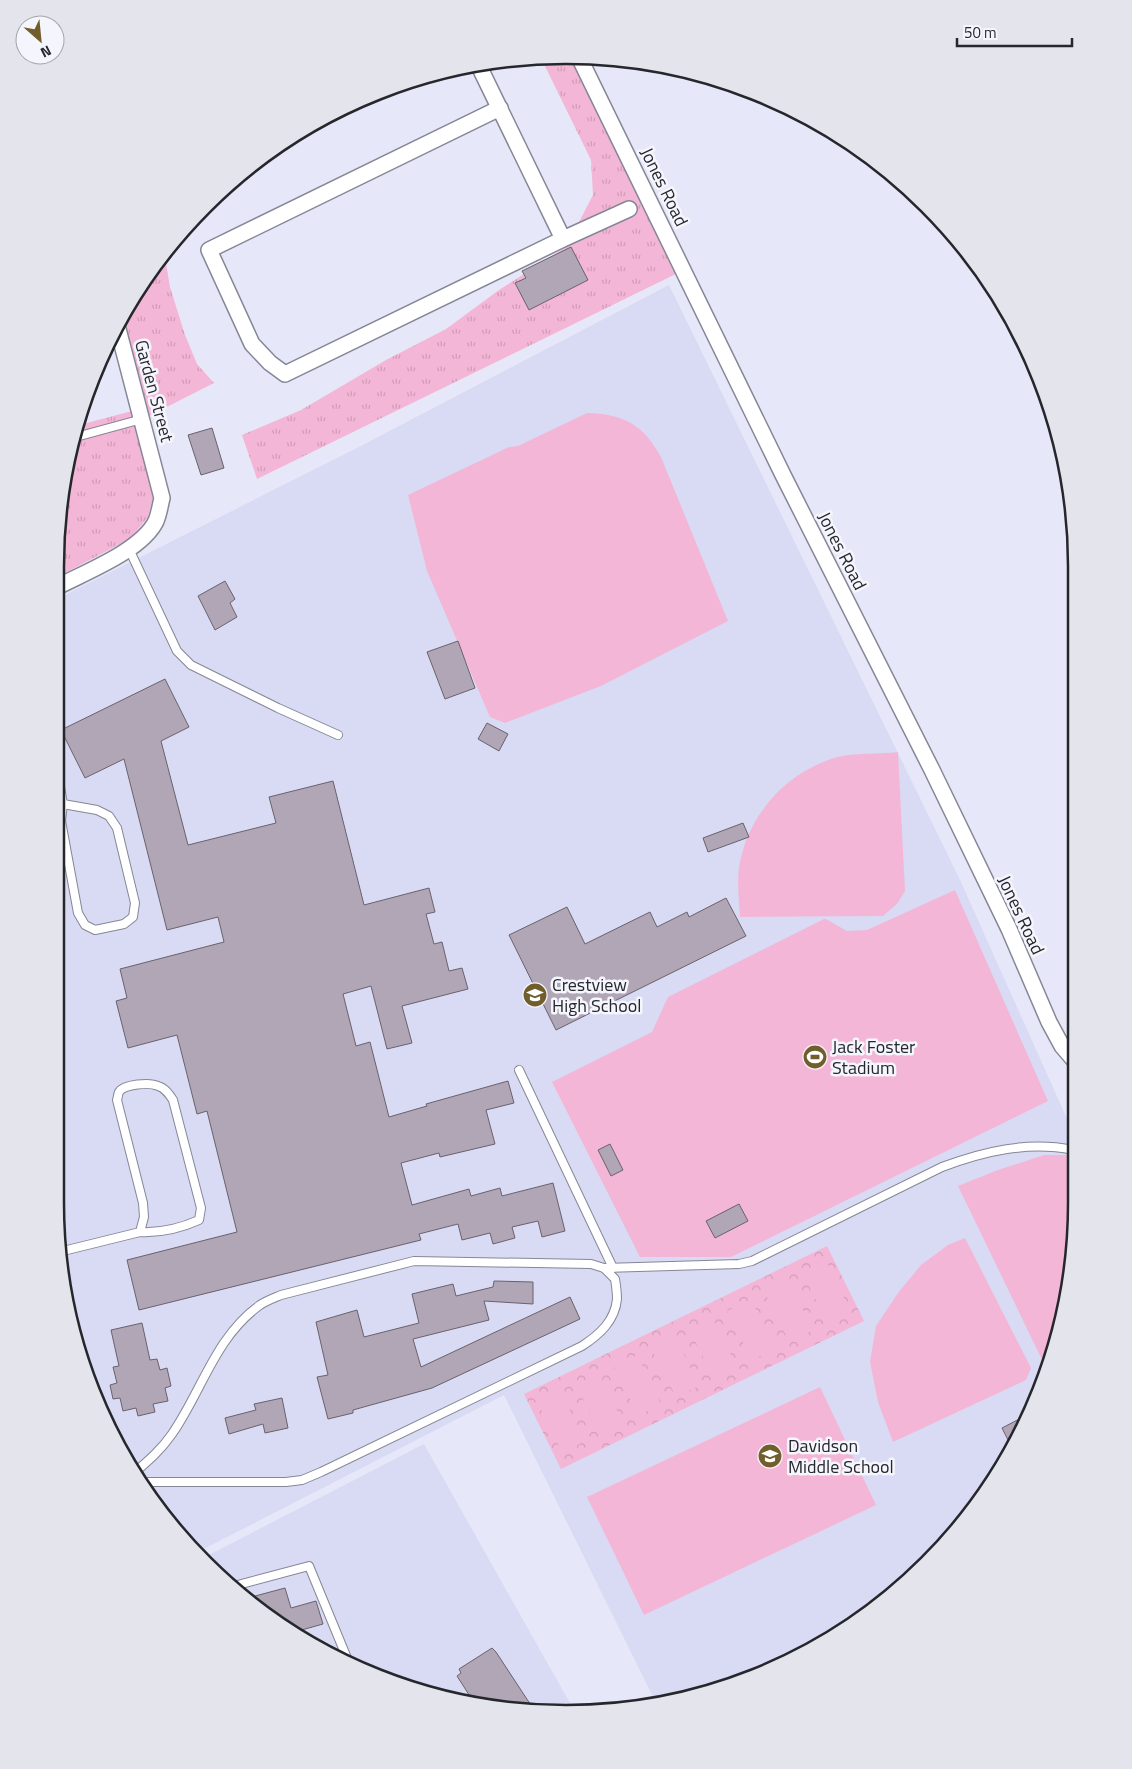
<svg xmlns="http://www.w3.org/2000/svg" width="1132" height="1769" font-family="'Titillium Web',sans-serif">
  <style>
    .built { fill: #d8dbf3 }
    .grass { fill: url(#grass-tufts) }
    .park { fill: url(#park-crowns) }
    .pitch { fill: #f4b6d6 }
    .building { fill: #b0a6b5; stroke: #6a616e }
    .lines { fill: none; stroke-linecap: round; stroke-linejoin: round }
    .lane-casing { stroke: #858796; stroke-width: 10 }
    .street-casing { stroke: #858796; stroke-width: 18 }
    .lane { stroke: #fff; stroke-width: 8 }
    .street { stroke: #fff; stroke-width: 15 }
    .labels { text-anchor: middle; stroke-width: 5; stroke-linejoin: round; paint-order: stroke }
    .street-label { font-size: 18px; fill: #26272d; stroke: #f5f6fd }
    .poi-label { font-size: 18px; fill: #26272d; stroke: #f5f6fd; text-anchor: start }
    .rim { fill: none; stroke: #26272d; stroke-width: 2.5 }
  </style>
  <defs>
    <pattern id="grass-tufts" width="24" height="20" patternUnits="userSpaceOnUse" patternTransform="scale(1.25)"><rect width="24" height="20" fill="#f4b6d6"/><path d="M3 7l-1-3M5 7V3M7 7l1-3M15 17l-1-3M17 17v-4M19 17l1-3" fill="none" stroke="#d19cb8"/></pattern>
    <pattern id="park-crowns" width="20" height="18" patternUnits="userSpaceOnUse" patternTransform="scale(1.25)"><rect width="20" height="18" fill="#f4b6d6"/><path d="M2 6a3 3 0 1 1 6 0M12 15a3 3 0 1 1 6 0" fill="none" stroke="#d19cb8"/></pattern>
  </defs>
  <rect width="100%" height="100%" fill="#e6e8f9"/>
  <g class="built">
    <path d="M669,285L961,882L1073,1132V1269L1038,1398L971,1514L903,1587L850,1628L792,1661L699,1697L657,1705L504,1395L196,1553L141,1487L82,1367L59,1270V598L355,449Z"/>
    <path d="M424,1444L575,1712L533,1713L401,1687L311,1646L255,1608L201,1559Z"/>
  </g>
  <g class="grass">
    <path d="M584,57L686,269L257,479L242,435L301,410L386,360L446,329L499,290L566,247L593,195L591,160L541,58Z"/>
    <path d="M164,251L170,287L185,335L197,364L214,383L149,416L124,319Z"/>
    <path d="M132,411L153,497L148,517L130,539L59,576V500L79,425Z"/>
  </g>
  <path class="park" d="M827,1246L864,1321L561,1469L524,1394Z"/>
  <g class="pitch">
    <path d="M587,413C623,414 643,424 661,457L728,621L601,686L505,723L490,717L427,571L408,495L509,447L518,446Z"/>
    <path d="M898,752L905,891L897,904L883,916L740,917C739,901 737,883 739,868C747,815 786,772 837,757C853,753 881,754 898,752Z"/>
    <path d="M955,890L1048,1101L731,1257H640L552,1082L652,1032L668,997L824,919H826L847,931L867,930Z"/>
    <path d="M1044,1155H1073V1269L1046,1368L958,1186L998,1170Z"/>
    <path d="M965,1238L1031,1368L1026,1380L893,1442L878,1402L870,1362L876,1326L898,1293L921,1265L948,1245Z"/>
    <path d="M827,1262L851,1312L827,1323L803,1274Z"/>
    <path d="M789,1281L813,1330L789,1342L765,1293Z"/>
    <path d="M751,1299L775,1349L752,1360L727,1311Z"/>
    <path d="M713,1318L737,1367L714,1379L689,1329Z"/>
    <path d="M675,1336L699,1386L676,1397L651,1348Z"/>
    <path d="M637,1355L661,1404L638,1416L614,1366Z"/>
    <path d="M599,1373L623,1423L600,1434L576,1385Z"/>
    <path d="M820,1387L876,1505L644,1615L587,1497Z"/>
    <path d="M561,1392L585,1441L562,1453L538,1403Z"/>
  </g>
  <g class="building">
    <path d="M571,247L588,280L529,310L515,283L526,278L522,271Z"/>
    <path d="M212,428L224,468L201,475L188,435Z"/>
    <path d="M225,581L235,599L230,603L237,617L215,630L198,596Z"/>
    <path d="M458,641L475,688L445,699L427,652Z"/>
    <path d="M165,679L189,727L161,741L188,845L276,823L269,797L333,781L364,905L429,888L435,912L426,914L434,944L442,942L449,971L462,968L468,989L402,1006L412,1043L387,1049L371,986L343,994L356,1046L370,1042L389,1117L427,1106L426,1104L508,1081L514,1103L486,1110L495,1144L440,1157L439,1153L401,1163L412,1205L469,1189L471,1196L500,1188L502,1196L553,1183L565,1231L542,1237L538,1221L512,1227L515,1238L493,1244L490,1233L462,1240L458,1224L419,1234L421,1240L139,1310L127,1260L237,1232L207,1111L197,1114L177,1035L128,1048L116,1001L127,998L120,969L224,942L218,917L167,930L124,759L85,778L61,730Z"/>
    <path d="M487,723L508,734L499,751L478,739Z"/>
    <path d="M743,823L749,837L708,852L703,838Z"/>
    <path d="M726,898L746,936L556,1030L509,935L567,907L585,944L650,912L657,927L687,912L689,917Z"/>
    <path d="M610,1144L623,1170L611,1176L598,1150Z"/>
    <path d="M739,1204L748,1221L715,1238L706,1221Z"/>
    <path d="M494,1281L533,1282V1304L484,1301L489,1320L413,1339L421,1367L570,1297L580,1319L432,1388L353,1410V1413L328,1419L317,1377L328,1375L316,1322L357,1310L364,1337L419,1323L412,1294L453,1284L456,1296L493,1287Z"/>
    <path d="M142,1323L150,1360L157,1359L160,1370L167,1368L171,1386L165,1388L168,1401L153,1404L155,1412L138,1416L136,1408L123,1411L120,1398L113,1399L110,1385L117,1383L113,1367L119,1366L111,1330Z"/>
    <path d="M282,1398L288,1428L265,1433L263,1424L229,1434L225,1418L256,1410L254,1404Z"/>
    <path d="M1029,1414L1011,1446L1002,1428Z"/>
    <path d="M285,1588L291,1608L316,1601L323,1624L291,1633L255,1608L244,1599Z"/>
    <path d="M492,1648L496,1652L536,1713L473,1701L457,1676L461,1673L459,1669Z"/>
  </g>
  <g class="lines">
    <defs>
      <g id="lane">
        <path d="M76,437L142,419"/>
        <path d="M129,549L177,651L191,665L278,708L338,735"/>
        <path d="M59,781L63,804L61,821L78,913L85,925L95,930L124,924L133,917L135,903L117,828L109,816L97,810L63,804"/>
        <path d="M519,1070L613,1268"/>
        <path d="M59,1252L140,1232C159,1233 181,1228 199,1220L201,1208L173,1100C169,1094 165,1088 158,1086C150,1082 124,1084 119,1092C118,1094 118,1097 117,1100L143,1203L144,1217L140,1232"/>
        <path d="M604,1268L739,1264L752,1261L942,1167C985,1151 1028,1141 1073,1150"/>
        <path d="M134,1473C148,1461 161,1450 172,1434C202,1391 215,1337 260,1305C266,1301 274,1298 281,1295L414,1261L591,1264L604,1268L615,1279C616,1285 617,1293 617,1299C615,1321 599,1335 582,1346L321,1472L302,1480L286,1482H139"/>
        <path d="M230,1587L309,1566L349,1663"/>
      </g>
      <g id="street">
        <path d="M579,57L783,475L932,770L1009,929L1049,1022L1062,1046L1074,1060"/>
        <path d="M478,64L563,239"/>
        <path d="M500,108L209,250L252,344L270,363L285,374L563,239L629,209"/>
        <path d="M59,586C88,571 142,550 156,521C159,514 160,506 162,498L118,329"/>
      </g>
    </defs>
    <use href="#lane" class="lane-casing"/>
    <use href="#street" class="street-casing"/>
    <use href="#lane" class="lane"/>
    <use href="#street" class="street"/>
  </g>
  <defs>
    <symbol id="school-disc" viewBox="-11 -11 22 22"><circle r="9.5" fill="#715e2c" stroke="#f5f6fd"/><path d="M0-5L7-2L0 1L-7-2ZM-4 1L0 2.5L4 1V4Q0 6-4 4Z" fill="#fff"/></symbol>
    <symbol id="stadium-disc" viewBox="-11 -11 22 22"><circle r="9.5" fill="#715e2c" stroke="#f5f6fd"/><path d="M0-5a6.5 5 0 1 0 0 10a6.5 5 0 1 0 0-10ZM-3.5-1.8h7v3.6h-7Z" fill="#fff"/></symbol>
  </defs>
  <g fill-rule="evenodd">
    <use href="#school-disc" x="521" y="981" width="28" height="28"/>
    <use href="#stadium-disc" x="801" y="1043" width="28" height="28"/>
    <use href="#school-disc" x="756" y="1442" width="28" height="28"/>
  </g>
  <g class="labels">
    <g class="street-label">
      <text transform="translate(664 187) rotate(64)" y="6">Jones Road</text>
      <text transform="translate(154 391) rotate(75)" y="6">Garden Street</text>
      <text transform="translate(842 551) rotate(63)" y="6">Jones Road</text>
      <text transform="translate(1021 915) rotate(65)" y="6">Jones Road</text>
    </g>
    <g class="poi-label">
      <text x="552" y="991">Crestview<tspan x="552" dy="21">High School</tspan></text>
      <text x="832" y="1053">Jack Foster<tspan x="832" dy="21">Stadium</tspan></text>
      <text x="788" y="1452">Davidson<tspan x="788" dy="21">Middle School</tspan></text>
    </g>
  </g>
  <path d="M0 0H1132V1769H0ZM566 64H566A502 502 0 0 1 1068 566V1203A502 502 0 0 1 566 1705H566A502 502 0 0 1 64 1203V566A502 502 0 0 1 566 64Z" fill="#e4e5ec" fill-rule="evenodd"/>
  <path class="rim" d="M566 64H566A502 502 0 0 1 1068 566V1203A502 502 0 0 1 566 1705H566A502 502 0 0 1 64 1203V566A502 502 0 0 1 566 64Z"/>
  <g transform="translate(40 40) rotate(153)"><circle r="24" fill="#f5f6fd" stroke="#a2a3aa"/>
  <path d="M0-4L9 19L0 12L-9 19Z" fill="#715e2c"/>
  <text y="-8" font-size="14" font-weight="bold" text-anchor="middle" fill="#26272d">N</text>
  </g>
  <path d="M957 38v8h115v-8" fill="none" stroke="#26272d" stroke-width="2.5"/>
  <text x="964" y="38" font-size="15" fill="#26272d" stroke="#f5f6fd" stroke-width="4" paint-order="stroke">50 m</text>
</svg>
